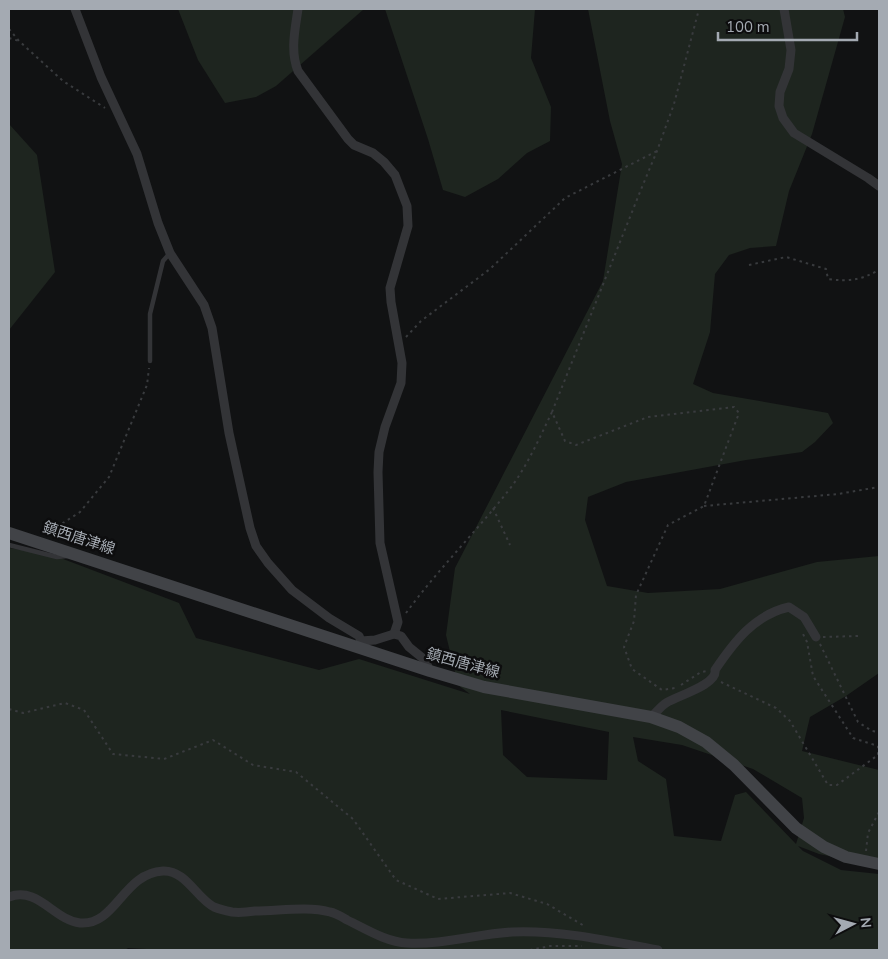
<svg xmlns="http://www.w3.org/2000/svg" width="888" height="959" font-family="'Nunito Sans','Noto Sans JP',sans-serif">
  <style>
    .green { fill: #1e251f; fill-rule: evenodd }
    .lines { fill: none; stroke-linecap: round; stroke-linejoin: round }
    .path { stroke: #393b3e; stroke-width: 2; stroke-dasharray: 2.5 4; stroke-linecap: butt }
    .lane { stroke: #333437; stroke-width: 4.5 }
    .street { stroke: #333437; stroke-width: 9 }
    .secondary { stroke: #414347; stroke-width: 12 }
    .labels { text-anchor: middle; stroke-width: 5; stroke-linejoin: round; paint-order: stroke }
    .street-label { font-size: 15px; fill: #a4aab2; stroke: #0d0d0e }
  </style>
  <rect width="100%" height="100%" fill="#111213"/>
  <g class="green">
    <path d="M178,9H364L276,86L256,97L225,103L198,60Z"/>
    <path d="M385,9H535L531,58L551,107L550,141L527,153L498,179L465,197L443,190L428,139Z"/>
    <path d="M588,9H843L845,17L812,134L789,191L776,246L750,248L729,255L715,274L710,332L693,384L713,393L828,413L833,423L815,442L802,452L746,460L626,482L588,497L585,520L607,586L648,593L720,589L817,562L879,556V673L846,696L810,717L802,751L879,770V866L819,854L798,846L803,851L841,870L879,874V950H147L146,949L128,948L125,950H9V548L50,554L179,603L196,638L319,670L359,659L470,694L458,685L446,635L455,568L603,281L622,164L610,121ZM501,710L609,732L607,780L527,777L503,755ZM633,737L682,745L753,769L802,798L804,818L796,844L746,792L735,795L721,841L674,836L666,779L638,761Z"/>
    <path d="M9,124L37,155L55,272L9,330Z"/>
  </g>
  <g class="lines">
    <g class="path">
      <path d="M9,29L19,41L63,81L105,108"/>
      <path d="M9,38L19,41"/>
      <path d="M749,265L786,257L826,269L828,279C849,282 861,280 879,270"/>
      <path d="M406,337L421,321L490,269L565,198L657,151"/>
      <path d="M552,412L640,192L657,151L674,104L699,9"/>
      <path d="M704,506L838,494L879,487"/>
      <path d="M493,508L510,545"/>
      <path d="M46,534L80,512L109,477L147,385L149,368"/>
      <path d="M406,613C439,568 478,530 512,486C528,464 540,437 552,412L565,441L576,445L648,417L734,407L739,413L704,506L668,525L636,595L634,621L624,647L632,669L662,690L675,688"/>
      <path d="M823,637L858,636"/>
      <path d="M820,644L858,722L872,731L879,732"/>
      <path d="M721,682L776,708L790,721L828,785H837L878,755V746L853,738L813,676L807,642L803,634"/>
      <path d="M681,685L701,672L707,671"/>
      <path d="M9,709L23,713L65,703L84,710L113,754L164,759L213,740L253,765L296,772L353,819L396,880L438,899L510,893L547,904L586,927"/>
      <path d="M866,851L868,833L879,812"/>
      <path d="M530,950L550,946H582"/>
    </g>
    <g class="lane">
      <path d="M150,361V314L163,261L170,253"/>
      <path d="M9,545L57,557L67,556"/>
    </g>
    <g class="street">
      <path d="M75,9L101,77L137,154L158,223L170,253L204,305L212,328L229,433L250,528L256,546L268,563L292,590L329,618L359,636L361,641"/>
      <path d="M298,9C295,30 290,51 298,71L348,139L354,145L373,153L384,162L395,175L407,206L408,226L390,288L391,302L402,363L401,383L385,427L379,452L378,472L380,543L398,622L394,634"/>
      <path d="M784,9L791,50L789,69L780,92L779,106L783,118L794,133L868,178L879,186"/>
      <path d="M359,645L361,641L375,640L394,634L401,636L409,647L425,660L430,671"/>
      <path d="M651,717C656,713 660,707 666,703C676,696 718,685 715,670C734,642 754,615 789,607L804,617L816,637"/>
      <path d="M9,897C38,886 54,920 80,923C116,926 123,873 163,871C186,870 197,899 214,907C219,909 227,911 232,912C239,913 248,912 255,911C279,911 307,906 330,912C336,913 342,917 347,920C366,929 386,942 407,943C442,945 477,934 512,932C561,930 610,941 658,950"/>
    </g>
    <path class="secondary" d="M9,533L430,671L484,687L651,717L679,727L706,742L734,765L796,828L824,847L846,857L879,864"/>
  </g>
  <g class="labels">
    <g class="street-label">
      <text transform="translate(79 538) rotate(18)" y="5">鎮西唐津線</text>
      <text transform="translate(463 663) rotate(15)" y="5">鎮西唐津線</text>
    </g>
  </g>
  <rect width="888" height="959" fill="none" stroke="#a4aab2" stroke-width="20"/>
  <g transform="translate(853 924) rotate(84)" stroke="#0d0d0e" stroke-width="4" paint-order="stroke">
  <path d="M0-4L9 19L0 12L-9 19Z" fill="#a4aab2"/>
  <text y="-8" font-size="14" font-weight="bold" text-anchor="middle" fill="#a4aab2">N</text>
  </g>
  <path d="M718 32v8h139v-8" fill="none" stroke="#a4aab2" stroke-width="2.5"/>
  <text x="726" y="32" font-size="15" fill="#a4aab2" stroke="#0d0d0e" stroke-width="4" paint-order="stroke">100 m</text>
</svg>
